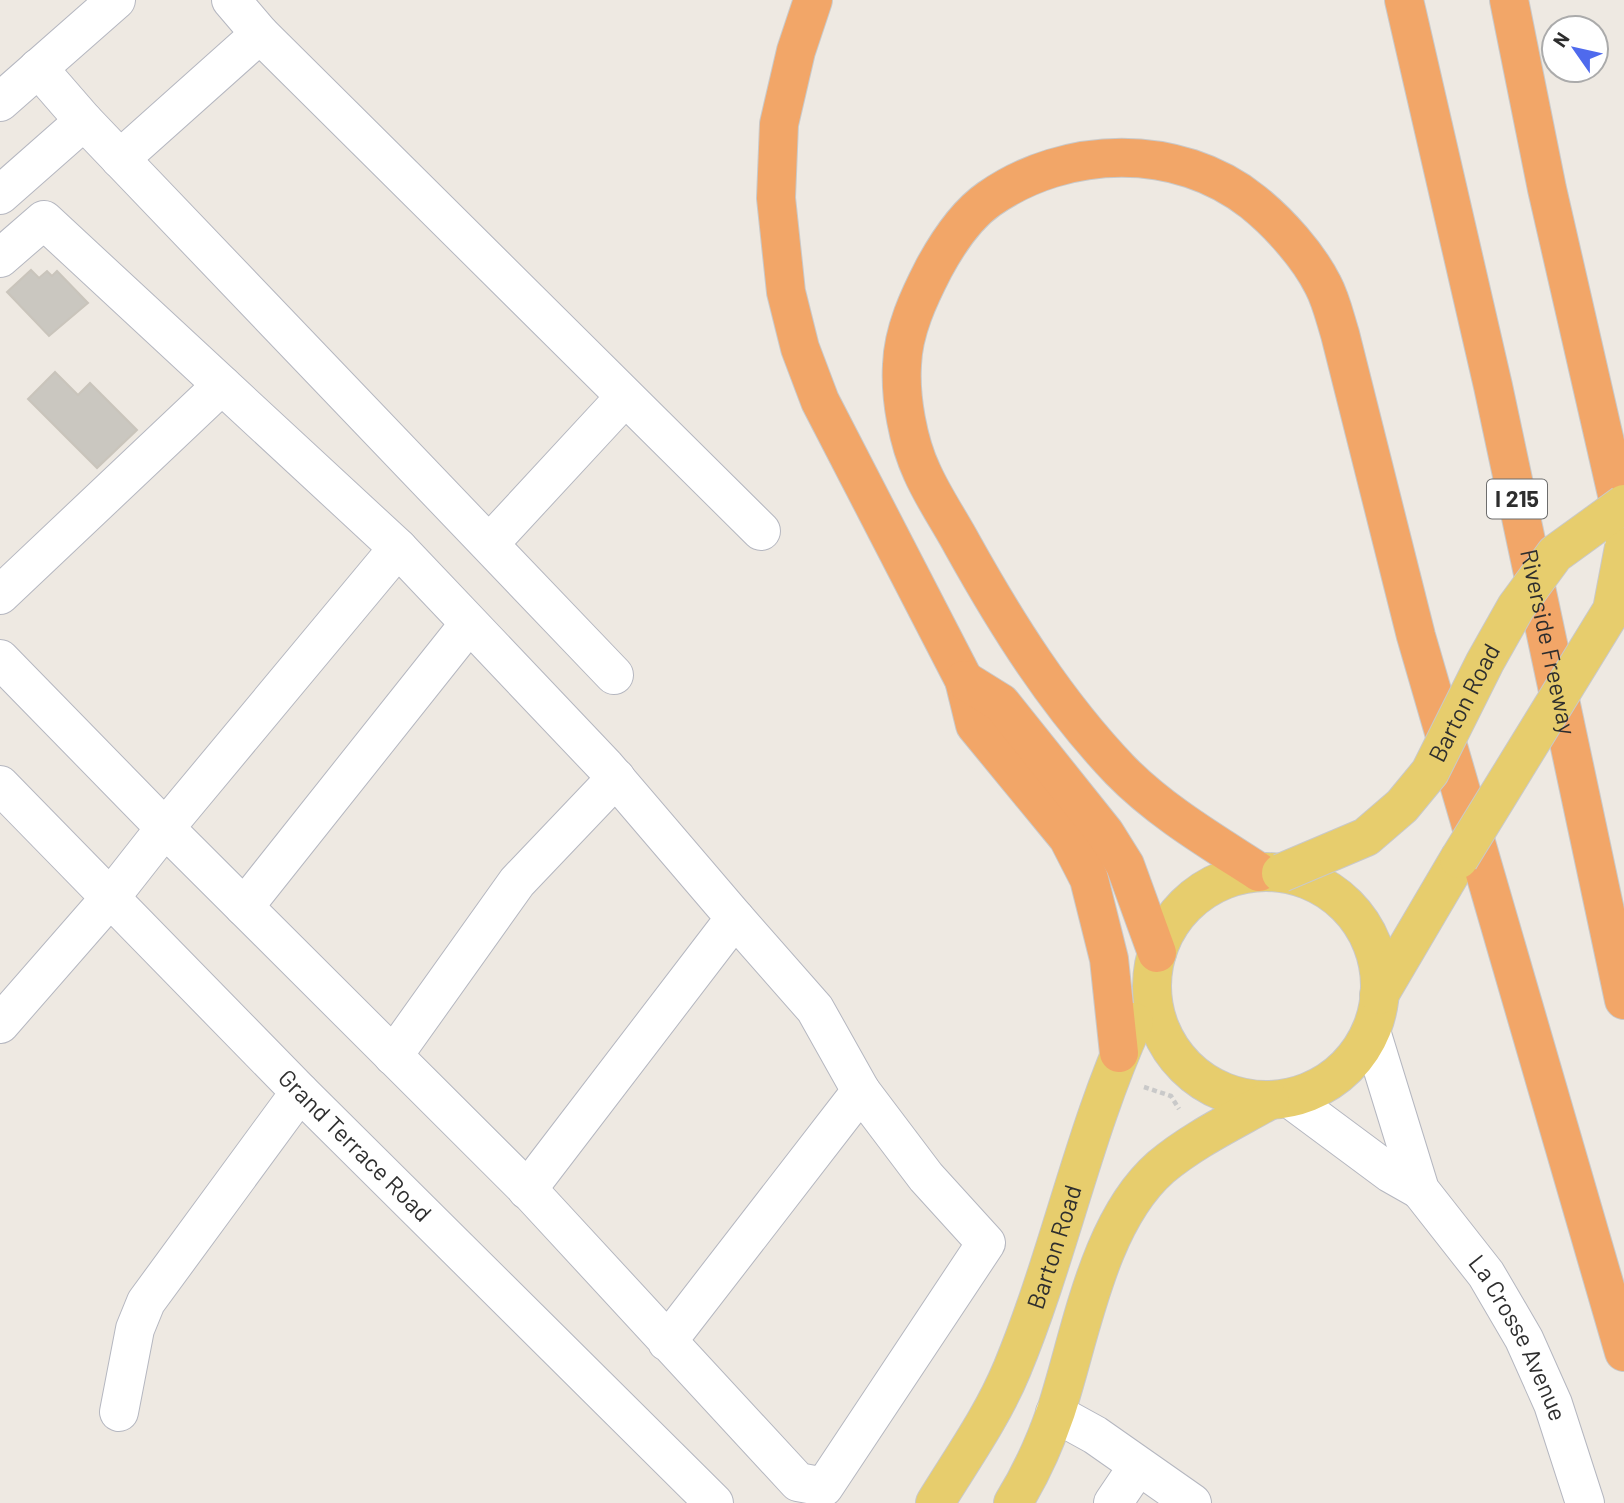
<svg xmlns="http://www.w3.org/2000/svg" width="1624" height="1503" font-family="Barlow,sans-serif">
  <style>
    .building { fill: #cac7c0; stroke: #c9c4bb; stroke-width: 2 }
    .lines { fill: none; stroke-linecap: round; stroke-linejoin: round }
    .minor-casing { stroke: #b5b7c0; stroke-width: 40 }
    .major-casing { stroke: #c9c9c9; stroke-width: 40 }
    .highway-casing { stroke: #c9c9c9; stroke-width: 40 }
    .path { stroke: #c9c9c9; stroke-width: 4.5; stroke-dasharray: 5 3.5; stroke-linecap: butt }
    .minor { stroke: #fff; stroke-width: 38 }
    .major { stroke: #e7cd6d; stroke-width: 38 }
    .highway { stroke: #f2a668; stroke-width: 38 }
    .major-bridge-casing { stroke: #c9c9c9; stroke-width: 40; stroke-linecap: butt }
    .major-bridge { stroke: #e7cd6d; stroke-width: 38 }
    .labels { text-anchor: middle; stroke-width: 5; stroke-linejoin: round; paint-order: stroke }
    .shield { fill: #fff; stroke: #6d6d6d; stroke-width: 2 }
    .shield-label { font-size: 23px; font-weight: bold; fill: #2e2e2e }
    .street-label { font-size: 24px; fill: #2e2e2e; stroke: #fff }
  </style>
  <rect width="100%" height="100%" fill="#eee9e2"/>
  <g class="building">
    <path d="M31,270L39,278L47,271L52,276L57,271L88,303L49,336L7,292Z"/>
    <path d="M55,372L78,395L90,383L137,430L97,468L28,399Z"/>
  </g>
  <g class="lines">
    <defs>
      <g id="minor">
        <path d="M231,0L260,34"/>
        <path d="M38,68L84,121"/>
        <path d="M0,102L116,0"/>
        <path d="M120,159L260,34L761,531"/>
        <path d="M0,195L84,121L614,675"/>
        <path d="M0,258L44,220L222,385L0,595"/>
        <path d="M222,385L398,548L165,828L532,1194L798,1482L824,1487L986,1243L926,1177L861,1091L667,1342"/>
        <path d="M490,543L625,397"/>
        <path d="M398,548L605,766L735,918L527,1190"/>
        <path d="M0,659L165,828L110,898L0,1024"/>
        <path id="s1" d="M0,785L300,1092L714,1503"/>
        <path d="M244,907L469,624"/>
        <path d="M735,918L815,1009L861,1091"/>
        <path id="s2" d="M1371,1031L1420,1190L1486,1274L1524,1339L1553,1404L1585,1503"/>
        <path d="M393,1056L517,882L616,778"/>
        <path d="M1289,1098L1390,1173L1420,1190"/>
        <path d="M119,1412L135,1329L146,1302L300,1092"/>
        <path d="M1055,1413L1095,1435L1192,1503"/>
        <path d="M1113,1503L1138,1466"/>
      </g>
      <g id="major">
        <circle cx="1266" cy="986" r="114"/>
        <path d="M1379,995L1459,859"/>
        <path id="s3" d="M935,1503C962,1459 992,1417 1012,1369C1059,1256 1083,1133 1134,1022"/>
        <path d="M1013,1503C1031,1474 1045,1443 1056,1411C1081,1335 1098,1222 1161,1167C1193,1140 1233,1121 1270,1100"/>
      </g>
      <g id="highway">
        <path d="M813,0L796,51L779,124L776,198L786,292L800,348L820,401L964,680L975,725L1068,838L1089,879L1109,959L1119,1053"/>
        <path id="s4" d="M1404,0L1493,386L1624,1000"/>
        <path d="M1509,0L1547,189L1624,525"/>
        <path d="M964,680L1001,703L1105,833L1125,865L1157,953"/>
        <path d="M1259,872C1211,841 1160,811 1120,770C1056,703 1007,625 962,544C949,520 933,497 922,472C908,442 900,398 902,365C903,331 919,297 934,268C947,244 966,215 989,199C1066,145 1178,142 1253,202C1279,223 1308,255 1323,285C1331,300 1335,318 1340,334L1416,636L1624,1352"/>
      </g>
    </defs>
    <use href="#minor" class="minor-casing"/>
    <use href="#major" class="major-casing"/>
    <use href="#highway" class="highway-casing"/>
    <path class="path" d="M1144,1087L1171,1096L1179,1109"/>
    <use href="#minor" class="minor"/>
    <use href="#major" class="major"/>
    <use href="#highway" class="highway"/>
    <defs>
      <g id="major-bridge">
        <path d="M1459,859L1612,610L1624,547"/>
        <path id="s5" d="M1281,873L1366,837L1402,806L1430,772L1485,662L1516,607L1555,554L1624,504"/>
      </g>
    </defs>
    <use href="#major-bridge" class="major-bridge-casing"/>
    <use href="#major-bridge" class="major-bridge"/>
  </g>
  <g class="labels">
    <rect class="shield" x="1487" y="479.5" width="60" height="39" rx="5"/>
    <g class="shield-label">
      <text x="1517" y="507">I 215</text>
    </g>
    <g class="street-label">
      <text dy="8" stroke="none"><textPath href="#s4" startOffset="658">Riverside Freeway</textPath></text>
      <text dy="8" stroke="none"><textPath href="#s5" startOffset="261">Barton Road</textPath></text>
      <text dy="8" stroke="none"><textPath href="#s1" startOffset="506">Grand Terrace Road</textPath></text>
      <text dy="8" stroke="none"><textPath href="#s3" startOffset="284">Barton Road</textPath></text>
      <text dy="8" stroke="none"><textPath href="#s2" startOffset="345">La Crosse Avenue</textPath></text>
    </g>
  </g>
  <g transform="translate(1575 49) rotate(304)"><circle r="33" fill="#ffffff" stroke="#ababab" stroke-width="2"/>
  <path d="M0-5L12 26L0 18L-12 26Z" fill="#4f6aed"/>
  <text y="-10" font-size="19" font-weight="bold" text-anchor="middle" fill="#2e2e2e">N</text>
  </g>
</svg>
